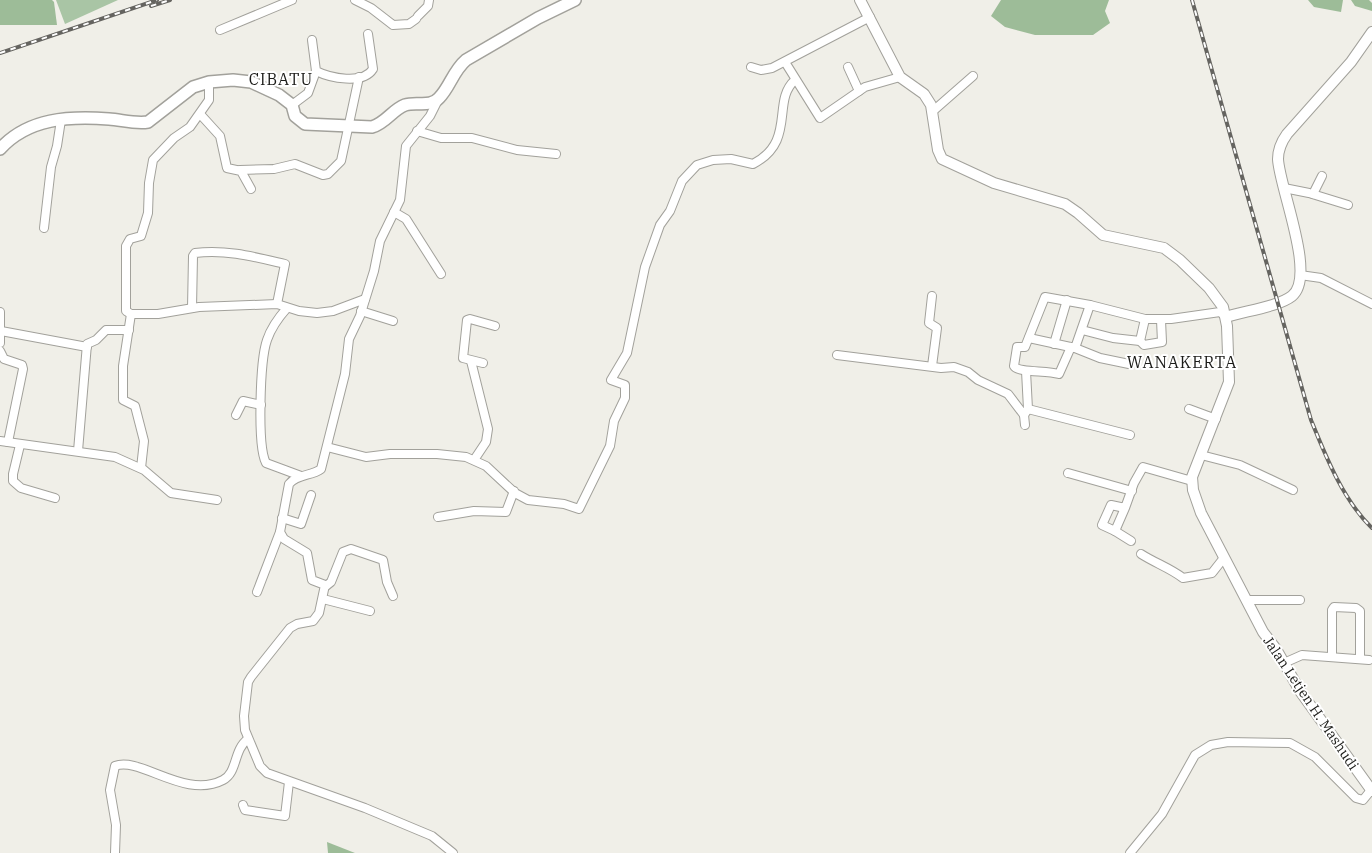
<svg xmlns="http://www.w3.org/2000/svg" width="1372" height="853" font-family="'IBM Plex Serif',serif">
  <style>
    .green { fill: #a9c5a5 }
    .forest { fill: #9dbc98 }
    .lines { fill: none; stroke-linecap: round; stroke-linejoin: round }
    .street-casing { stroke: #a2a19b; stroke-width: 10 }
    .secondary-casing { stroke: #a2a19b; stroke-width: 12 }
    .primary-casing { stroke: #a2a19b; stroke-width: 14 }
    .street { stroke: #fff; stroke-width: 8 }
    .secondary { stroke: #fff; stroke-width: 10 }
    .primary { stroke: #fff; stroke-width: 11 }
    .rail-casing { stroke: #656460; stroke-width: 4 }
    .rail { stroke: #fff; stroke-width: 2; stroke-dasharray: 5.5; stroke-linecap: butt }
    .labels { text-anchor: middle; stroke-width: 4; stroke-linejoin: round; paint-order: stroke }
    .street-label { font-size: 14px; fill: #1b1b18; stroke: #fff }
    .quarter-label { font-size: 16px; letter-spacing: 1px; fill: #1b1b18; stroke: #fff }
  </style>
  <rect width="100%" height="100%" fill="#f0efe8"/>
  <path class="green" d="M56,0H118L65,24Z"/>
  <g class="forest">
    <path d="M0,0H52L54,2L57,25H0Z"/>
    <path d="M1001,0H1109L1105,11L1110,23L1093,35H1035L1005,27L991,16Z"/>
    <path d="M1308,0H1343L1341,12L1314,7Z"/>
    <path d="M1351,0H1369L1372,3V11L1355,6Z"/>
    <path d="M327,842L355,853H328Z"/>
  </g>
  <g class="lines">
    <defs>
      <g id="street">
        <path d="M355,0L371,8L393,25L409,24L416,19"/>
        <path d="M418,16L428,6L429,0"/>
        <path d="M220,30L292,0"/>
        <path d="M312,40L316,71C330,78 363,85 373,69L368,34"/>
        <path d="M785,62L820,118L865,87L900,77"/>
        <path d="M751,67L761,70L772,68L870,17"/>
        <path d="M848,67L859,91"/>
        <path d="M209,82V100L190,127L174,138L153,160L149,183L148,213L141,236L130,239L126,246V311L131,314H158L199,307L277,304L299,311L317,313L333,311L365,299"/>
        <path d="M438,100L430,116L406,146L400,200L380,241L374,271L360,316L349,339L345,374L321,469C312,476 297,474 289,484L280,532L284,539L307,553L312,580L325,585L319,613L313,621L297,624L290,628L251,677L248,682L244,716L245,730L260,766L267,773L365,808L420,831L432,836L453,853"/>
        <path d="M292,105L308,93L316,71"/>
        <path d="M933,111L973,76"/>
        <path d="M200,114L220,136L227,168L241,171L251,189"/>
        <path d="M417,131L441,138H472L517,150L556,154"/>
        <path d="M240,170L274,169L295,164L323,175L328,174L341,161L359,77"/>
        <path d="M1284,188L1309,193L1348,205"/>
        <path d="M1313,194L1322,176"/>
        <path d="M394,212L406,219L441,274"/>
        <path d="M44,228L51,167L57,146L61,120"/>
        <path d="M1300,275L1321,278L1372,304"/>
        <path d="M192,308L193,256L195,253C226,249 255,257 285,264L277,304"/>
        <path d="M287,308C279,317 271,328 267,340C260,360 257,446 266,463L301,476"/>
        <path d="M361,311L393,321"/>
        <path d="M0,312V343"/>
        <path d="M131,314L123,366V400L135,406L144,441L141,468"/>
        <path d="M1082,330L1113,338L1140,341L1144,345L1162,342L1161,320"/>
        <path d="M1,331L87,347"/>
        <path d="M1029,338L1075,348L1100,358L1129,364"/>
        <path d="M1140,341L1145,319"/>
        <path d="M1054,344L1067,300"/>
        <path d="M1071,347L1059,374C1047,370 1018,373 1014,366L1017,347H1025L1045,297L1090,305L1145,319H1171L1220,312L1226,317"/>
        <path d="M1075,348L1090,305"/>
        <path d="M0,351L4,359L22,365L23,369L8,442"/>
        <path d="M837,355L941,368L954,367L968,372L978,380L1008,394L1024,415L1028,409"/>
        <path d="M471,361L488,429L486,442L474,460"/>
        <path d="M483,363L463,358L467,320L470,319L495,326"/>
        <path d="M932,366L937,328L929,323L932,296"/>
        <path d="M1026,371L1028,409L1130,435"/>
        <path d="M1189,409L1216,419"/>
        <path d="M236,415L243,401L261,405"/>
        <path d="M1024,415L1025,425"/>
        <path d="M0,441L115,457L144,470L171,493L217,500"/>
        <path d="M20,445L13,474V481L21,488L55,498"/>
        <path d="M327,447L366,457L390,454H437L466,457L486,466L515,493L528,500L564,504L579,509L610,446L614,421L625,398V385L611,380L627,353L645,267L660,225L670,211L682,181L697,165L713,160L731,159L753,164C797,141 771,101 795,80"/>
        <path d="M78,451L87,344L96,340L106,330H129"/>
        <path d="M1201,455L1240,465L1293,490"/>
        <path d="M1068,473L1132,491"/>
        <path d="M1125,508L1115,531L1102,525L1111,505L1125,508L1134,483L1143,467L1192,481"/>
        <path d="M438,517L474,511L506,512L514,491"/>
        <path d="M282,518L301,524L311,495"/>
        <path d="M1115,531L1131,541"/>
        <path d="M1141,554C1155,563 1170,568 1183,578L1212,573L1223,559"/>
        <path d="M326,586L331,582L343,552L351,549L383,560L387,582L393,596"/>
        <path d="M257,592L280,532"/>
        <path d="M323,599L370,611"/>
        <path d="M1248,600H1300"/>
        <path d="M1332,656V610L1334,607L1356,608L1360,611V659"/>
        <path d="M1284,663L1302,655L1369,660"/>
        <path d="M243,805L245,810L285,816L289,782"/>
        <path d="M115,853L116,825L110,790L115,766C140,756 185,800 223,780C238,772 233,750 248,739"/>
        <path d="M1130,853L1162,814L1195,755L1211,745L1228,742L1290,743L1315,757L1356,798L1363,800L1371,790"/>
      </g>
      <g id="secondary">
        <path d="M860,0L900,77L924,94L931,105L938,150L942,159L994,183L1065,204L1078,213L1103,235L1164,248L1180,260L1209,288L1223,307L1227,326L1229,382L1192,477L1193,490L1201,513L1263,632L1276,649L1300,691L1372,791"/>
        <path d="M1226,317C1244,311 1278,307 1292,296C1317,276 1279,187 1278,159C1278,149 1282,141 1287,134L1351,62L1372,32"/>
      </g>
      <path id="primary" d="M0,149C28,118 69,116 109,119C122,120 135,124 148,122L193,87L209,82L233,80L251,82L279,95L292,105L295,116L305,124L372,127C386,123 392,110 405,105C416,101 430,108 439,98C450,87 453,71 466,60L538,18L575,0"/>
    </defs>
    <use href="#street" class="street-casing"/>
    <use href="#secondary" class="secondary-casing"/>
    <use href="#primary" class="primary-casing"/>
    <use href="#street" class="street"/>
    <use href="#secondary" class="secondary"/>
    <use href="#primary" class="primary"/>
    <defs>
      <g id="rail">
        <path d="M1192,0L1311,420C1326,457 1343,500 1372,528"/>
        <path d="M151,6L170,0"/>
        <path d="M0,53L157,0"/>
      </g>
    </defs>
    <use href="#rail" class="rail-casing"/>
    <use href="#rail" class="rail"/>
  </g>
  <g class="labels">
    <g class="street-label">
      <text transform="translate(1311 703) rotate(56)" y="5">Jalan Letjen H. Mashudi</text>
    </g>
    <g class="quarter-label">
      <text x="281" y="85">CIBATU</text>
      <text x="1182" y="368">WANAKERTA</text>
    </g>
  </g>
</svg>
